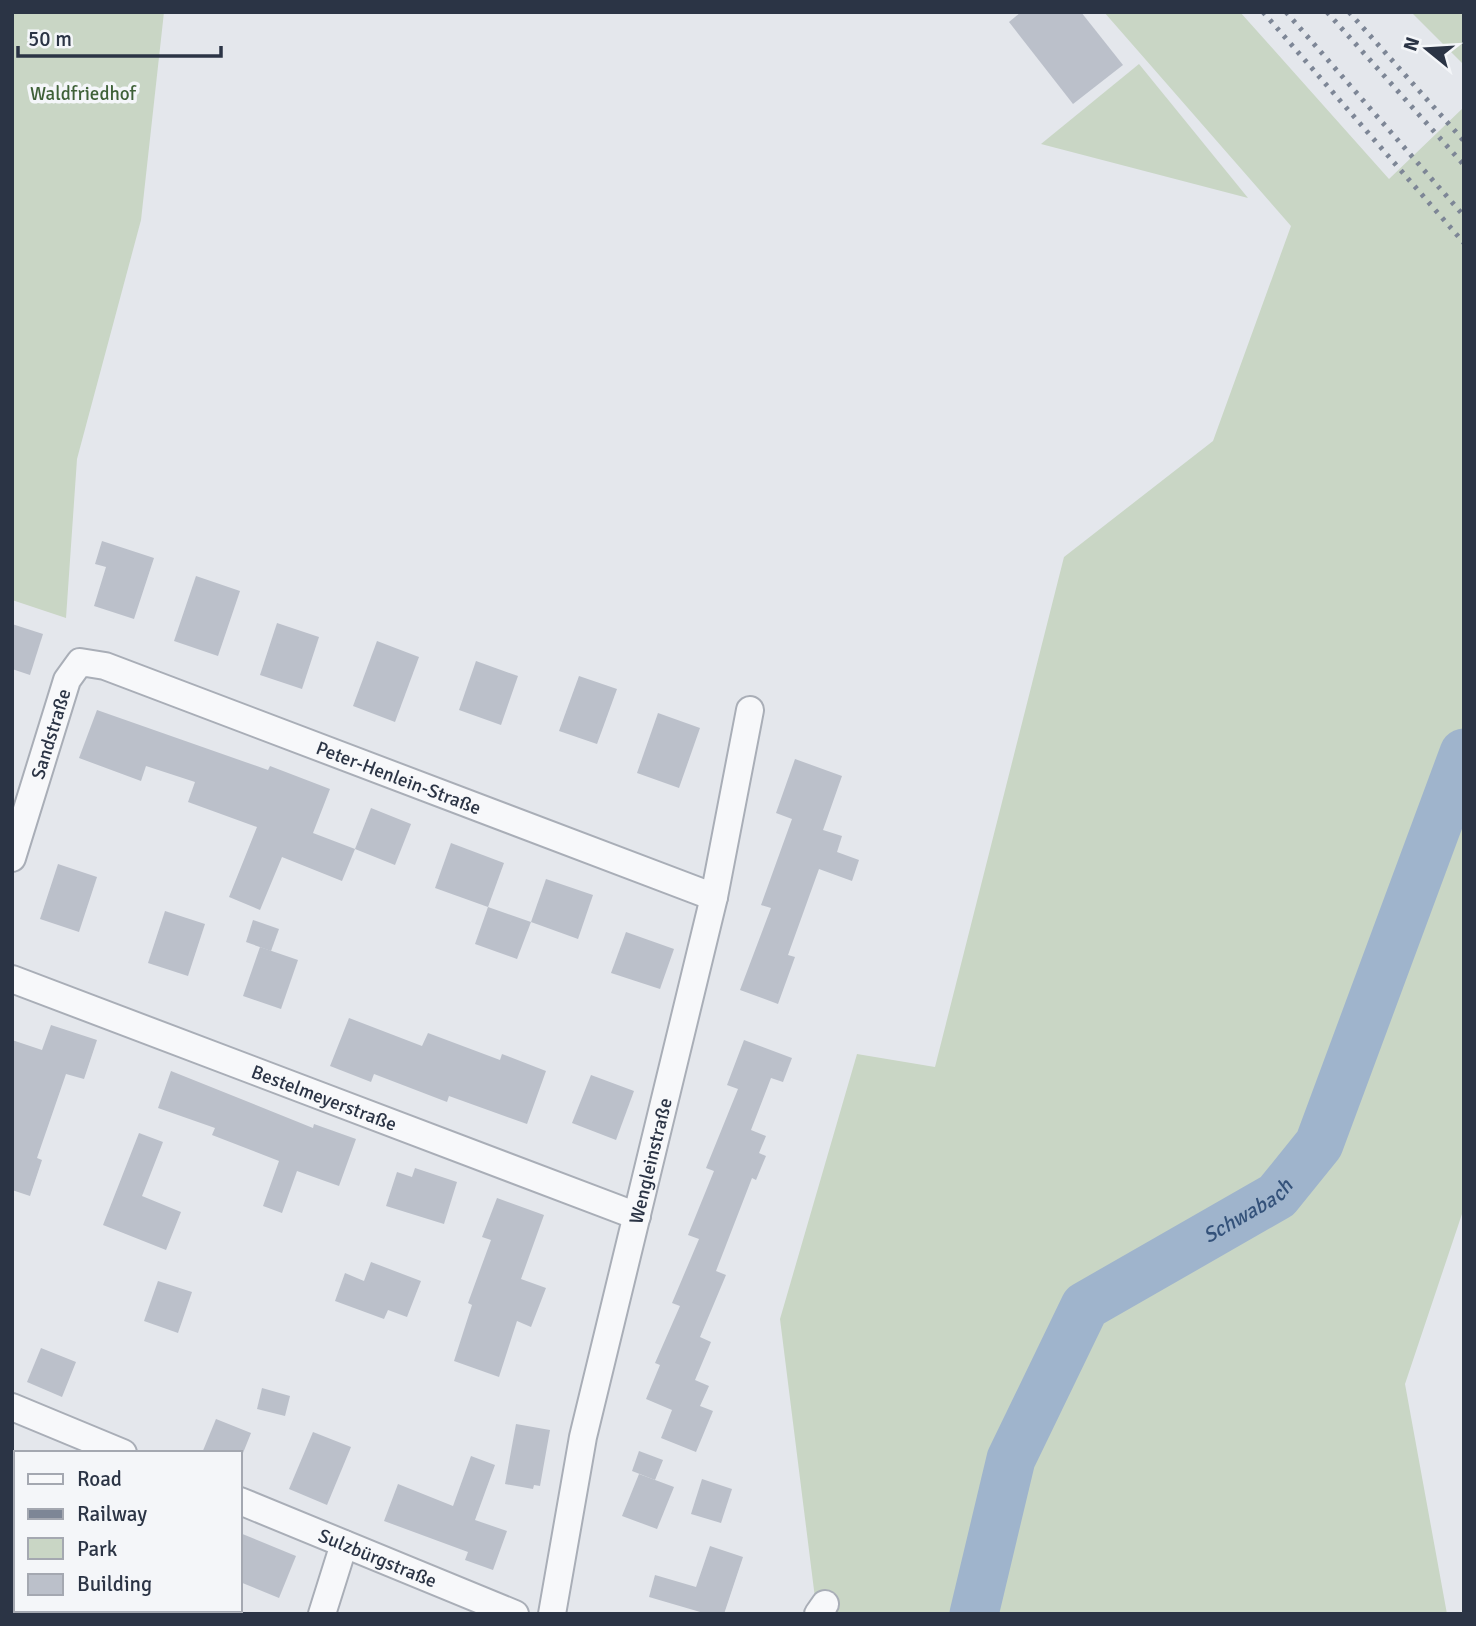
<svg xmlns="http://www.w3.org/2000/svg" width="1476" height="1626" font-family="Signika,sans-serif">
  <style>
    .green { fill: #c9d6c5 }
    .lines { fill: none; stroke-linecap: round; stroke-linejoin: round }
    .river { stroke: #9fb4cc; stroke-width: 49 }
    .building { fill: #bbc0ca }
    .minor-casing { stroke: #a9aeb7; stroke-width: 30 }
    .minor { stroke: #f7f8fa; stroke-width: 26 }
    .rail { stroke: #7d8696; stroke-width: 5; stroke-dasharray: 3.5 7; stroke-linecap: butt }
    .labels { text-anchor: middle; stroke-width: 7; stroke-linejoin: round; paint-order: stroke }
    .park-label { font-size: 19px; fill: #3f6138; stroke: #f4f6f9 }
    .street-label { font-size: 19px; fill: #2b3445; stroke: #f4f6f9 }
    .water-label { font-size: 21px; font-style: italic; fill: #34527a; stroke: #f4f6f9 }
  </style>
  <rect width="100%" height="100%" fill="#e4e7ec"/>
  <g class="green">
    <path d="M12,12H164L141,220L77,459L66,618L12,600Z"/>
    <path d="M1104,12H1240L1389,179L1464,107V1208L1405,1384L1447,1614H817L780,1319L857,1054L935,1067L1064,557L1213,441L1291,226Z"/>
    <path d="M1411,12H1464V65Z"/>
    <path d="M1139,64L1248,198L1041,144Z"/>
  </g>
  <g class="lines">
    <path class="river" id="s1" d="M974,1614L1011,1459L1085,1306L1277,1196L1319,1144L1464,753"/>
  </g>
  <g class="building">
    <path d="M1021,12H1081L1123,65L1073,104L1009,22Z"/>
    <path d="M102,541L154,558L134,619L94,606L106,567L95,564Z"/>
    <path d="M196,576L240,591L218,656L174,641Z"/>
    <path d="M277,623L319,637L302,689L260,675Z"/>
    <path d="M12,624L43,634L30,675L12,669Z"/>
    <path d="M377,641L419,657L395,722L353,706Z"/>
    <path d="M476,661L518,676L501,725L459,710Z"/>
    <path d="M579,676L617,689L597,744L559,731Z"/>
    <path d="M97,710L268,770L270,766L330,789L313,833L355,849L342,881L282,857L260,910L229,897L257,827L188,802L195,782L146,766L141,781L79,758Z"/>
    <path d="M658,713L700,728L679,788L637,773Z"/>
    <path d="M795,759L842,776L823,830L842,836L837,852L859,860L852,881L819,869L788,955L795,957L778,1004L740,990L771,908L761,905L792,819L776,813Z"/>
    <path d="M371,808L411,824L395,865L355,849Z"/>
    <path d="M451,843L504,863L488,907L435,888Z"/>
    <path d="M58,864L97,877L79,932L40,919Z"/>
    <path d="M546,879L593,895L578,939L531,922Z"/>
    <path d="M488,907L531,922L517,959L475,944Z"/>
    <path d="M165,911L205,924L188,976L148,963Z"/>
    <path d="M253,920L279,929L271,951L246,942Z"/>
    <path d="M626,932L674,949L660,989L611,973Z"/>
    <path d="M260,947L298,960L281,1009L243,996Z"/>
    <path d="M349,1018L422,1046L428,1033L500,1060L502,1054L546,1071L527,1124L449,1096L447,1102L374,1074L371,1082L330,1066Z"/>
    <path d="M51,1025L97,1040L84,1079L66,1074L37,1158L42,1160L30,1196L12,1190V1040L42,1050Z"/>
    <path d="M744,1040L792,1058L783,1082L771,1078L751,1130L766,1136L759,1153L766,1156L756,1180L752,1178L716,1271L726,1275L700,1337L711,1342L695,1380L709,1386L700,1406L713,1411L696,1452L661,1438L672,1410L646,1399L660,1365L655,1363L680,1306L672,1303L699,1239L688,1235L714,1171L706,1168L738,1089L727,1085Z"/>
    <path d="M171,1071L313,1128L314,1124L356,1139L339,1186L297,1171L282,1213L263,1206L279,1161L212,1135L215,1128L158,1108Z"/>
    <path d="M591,1075L634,1091L616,1140L572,1123Z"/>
    <path d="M139,1133L163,1142L142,1196L181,1212L166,1250L103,1225Z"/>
    <path d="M415,1168L457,1182L444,1224L386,1206L397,1172L412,1177Z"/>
    <path d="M497,1198L544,1215L521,1279L546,1288L531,1327L517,1321L499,1377L454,1361L472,1305L468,1303L491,1240L482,1237Z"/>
    <path d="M371,1262L421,1281L407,1317L388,1310L384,1319L335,1301L345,1273L364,1281Z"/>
    <path d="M158,1281L192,1292L178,1333L144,1321Z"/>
    <path d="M41,1348L76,1362L62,1397L27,1382Z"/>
    <path d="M262,1388L290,1396L285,1416L257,1409Z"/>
    <path d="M216,1419L251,1433L243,1453H202Z"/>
    <path d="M516,1424L550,1430L540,1486L534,1485L533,1489L505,1484Z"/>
    <path d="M313,1432L351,1447L327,1505L289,1489Z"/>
    <path d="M639,1451L663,1460L655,1480L632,1471Z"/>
    <path d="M471,1456L495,1465L475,1520L507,1531L493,1570L465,1560L468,1552L384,1521L398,1484L453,1506Z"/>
    <path d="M639,1474L674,1487L657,1529L622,1516Z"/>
    <path d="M702,1479L732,1489L721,1523L691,1514Z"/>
    <path d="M240,1533L296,1556L279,1598L240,1582Z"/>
    <path d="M710,1546L743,1557L724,1614H707L649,1597L655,1575L696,1587Z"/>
  </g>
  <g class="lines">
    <defs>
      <g id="minor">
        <path id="s2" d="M12,858L67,680L80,662L105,666L714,897"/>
        <path id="s3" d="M12,979L637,1216"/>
        <path d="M12,1407L123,1453"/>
        <path id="s4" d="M240,1501L515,1614"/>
        <path d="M322,1614L344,1544"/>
        <path id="s5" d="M552,1614L583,1437L714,897L750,710"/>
        <path d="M818,1614L825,1604"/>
      </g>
    </defs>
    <use href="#minor" class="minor-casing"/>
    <use href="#minor" class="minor"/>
    <g class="rail">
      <path d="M1263,12L1464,243"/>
      <path d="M1286,12L1464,216"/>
      <path d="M1327,12L1464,165"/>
      <path d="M1349,12L1464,141"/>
    </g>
  </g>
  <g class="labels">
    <g class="park-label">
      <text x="83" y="100">Waldfriedhof</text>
    </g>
    <g class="street-label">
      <text dy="7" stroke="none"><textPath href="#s2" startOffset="130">Sandstraße</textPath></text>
      <text dy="7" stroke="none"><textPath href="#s2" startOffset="548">Peter-Henlein-Straße</textPath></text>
      <text dy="7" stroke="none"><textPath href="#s3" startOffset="334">Bestelmeyerstraße</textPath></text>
      <text dy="7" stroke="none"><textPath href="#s5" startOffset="464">Wengleinstraße</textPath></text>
      <text dy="7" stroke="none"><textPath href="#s4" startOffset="149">Sulzbürgstraße</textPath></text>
    </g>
    <g class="water-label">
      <text dy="7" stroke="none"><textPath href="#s1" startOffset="518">Schwabach</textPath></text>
    </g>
  </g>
  <rect width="1476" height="1626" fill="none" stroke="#2b3445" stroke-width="28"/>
  <rect x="14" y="1451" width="228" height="161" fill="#f4f6f9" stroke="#a4a8b1" stroke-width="2"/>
  <rect x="28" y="1474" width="35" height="10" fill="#f7f8fa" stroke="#a4a8b1" stroke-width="2"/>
  <text x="77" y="1486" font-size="21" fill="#2b3445">Road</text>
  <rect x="28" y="1509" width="35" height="10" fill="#7d8696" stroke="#a4a8b1" stroke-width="2"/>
  <text x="77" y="1521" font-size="21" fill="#2b3445">Railway</text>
  <rect x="28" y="1538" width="35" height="21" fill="#c9d6c5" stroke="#a4a8b1" stroke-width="2"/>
  <text x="77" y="1556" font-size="21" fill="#2b3445">Park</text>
  <rect x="28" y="1574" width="35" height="21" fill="#bbc0ca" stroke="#a4a8b1" stroke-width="2"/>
  <text x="77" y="1591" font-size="21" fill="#2b3445">Building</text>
  <g transform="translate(1427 49) rotate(288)" stroke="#f4f6f9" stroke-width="5" paint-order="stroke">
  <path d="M0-5L12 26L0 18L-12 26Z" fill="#2b3445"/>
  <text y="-10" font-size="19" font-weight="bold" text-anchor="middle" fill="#2b3445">N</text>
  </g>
  <path d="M18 46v10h203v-10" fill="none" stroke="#2b3445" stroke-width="3.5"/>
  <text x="28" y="46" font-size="21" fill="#2b3445" stroke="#f4f6f9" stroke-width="5" paint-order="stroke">50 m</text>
</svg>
